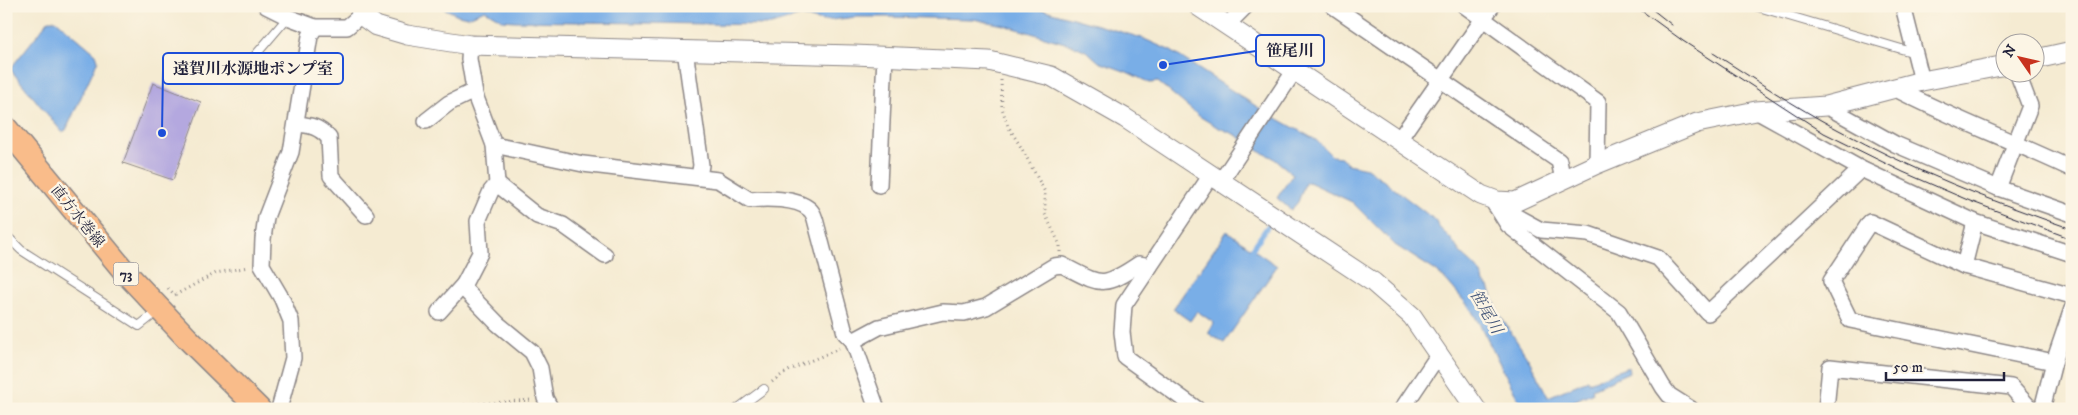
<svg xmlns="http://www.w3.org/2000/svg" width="2078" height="415" font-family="'IM FELL DW Pica','Noto Serif JP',serif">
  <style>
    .water { fill: #79aee7; stroke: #4e6891 }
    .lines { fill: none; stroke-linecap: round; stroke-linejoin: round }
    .stream { stroke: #79aee7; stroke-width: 5 }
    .building { fill: #b4a8df }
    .service-casing { stroke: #8c8686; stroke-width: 10 }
    .minor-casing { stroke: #8c8686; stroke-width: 18 }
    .tertiary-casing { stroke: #8c8686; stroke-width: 21 }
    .primary-casing { stroke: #8c8686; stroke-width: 25 }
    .path { stroke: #8c8686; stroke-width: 3; stroke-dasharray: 1 4; stroke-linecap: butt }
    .service { stroke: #fff; stroke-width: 8 }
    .minor { stroke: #fff; stroke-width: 15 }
    .tertiary { stroke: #fff; stroke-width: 19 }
    .primary { stroke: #f9bc8a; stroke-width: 22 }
    .tram { stroke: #22223b; stroke-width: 1 }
    .labels { text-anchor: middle; stroke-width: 5; stroke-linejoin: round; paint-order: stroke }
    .shield { fill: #fcf5e5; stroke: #63616e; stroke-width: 1 }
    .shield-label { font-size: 14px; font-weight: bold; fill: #22223b }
    .street-label { font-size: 15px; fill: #22223b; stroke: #fcf5e5 }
    .water-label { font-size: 16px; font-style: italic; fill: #405377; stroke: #fcf5e5 }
    .leader { fill: none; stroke: #1d4ed8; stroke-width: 2 }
    .callout-dot { fill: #1d4ed8; stroke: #fcf5e5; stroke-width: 2 }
    .callout { fill: #fcf5e5; stroke: #1d4ed8; stroke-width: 2 }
    .callout-label { font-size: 16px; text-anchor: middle; font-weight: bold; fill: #22223b }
  </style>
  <rect width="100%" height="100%" fill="#fcf5e5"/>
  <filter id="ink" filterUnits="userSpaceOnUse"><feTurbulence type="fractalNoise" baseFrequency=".02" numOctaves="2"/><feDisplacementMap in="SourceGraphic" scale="10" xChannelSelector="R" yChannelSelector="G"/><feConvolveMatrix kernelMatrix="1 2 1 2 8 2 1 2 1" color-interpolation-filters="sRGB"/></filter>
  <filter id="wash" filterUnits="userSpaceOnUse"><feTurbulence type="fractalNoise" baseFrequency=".0096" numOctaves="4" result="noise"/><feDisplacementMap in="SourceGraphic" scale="20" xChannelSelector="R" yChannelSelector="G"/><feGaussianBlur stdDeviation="1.12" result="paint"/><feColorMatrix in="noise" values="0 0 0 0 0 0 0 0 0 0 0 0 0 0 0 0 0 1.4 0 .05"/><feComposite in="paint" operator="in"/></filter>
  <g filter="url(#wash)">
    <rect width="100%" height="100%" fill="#f5ebd2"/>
    <g class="water">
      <path d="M439,6H1031L1142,38L1171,51L1262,110L1316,140L1332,156L1341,157L1347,164L1367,168L1435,220C1440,231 1444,231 1451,239C1455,244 1458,251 1463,255C1473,265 1481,269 1484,283L1489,287L1499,314L1529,360L1548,397L1588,380L1589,382L1628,367L1629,372L1592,389L1593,392L1557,409H1525L1517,397L1480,325L1470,308L1448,282L1436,271L1395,245L1352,202L1309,182L1305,183L1298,202L1291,210L1277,198L1293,174L1272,157L1259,151L1236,135L1217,127L1199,116L1158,82L1150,83L1127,72L1099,62L1088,52L1075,46L1004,25L973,19L886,17H856L823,21L801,16L771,25L515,21L502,20L485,10L468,17L458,15Z"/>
      <path d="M49,20H56L96,54L98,60L66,130L62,132L10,69Z"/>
      <path d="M1227,231L1277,266L1224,343L1208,333L1214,323L1197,311L1190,321L1173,309Z"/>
    </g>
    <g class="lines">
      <path class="stream" d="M1251,251L1272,220"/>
    </g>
    <g id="blocks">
      <path class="building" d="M153,83L201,102L173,180L123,163Z"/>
    </g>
  </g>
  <g filter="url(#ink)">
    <use href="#blocks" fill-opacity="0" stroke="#8c8686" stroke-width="1"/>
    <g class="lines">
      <defs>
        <g id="service">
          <path d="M1755,6L1915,53"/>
          <path d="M253,58L288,17"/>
          <path d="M8,237L21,250L139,326L158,311"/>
          <path d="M737,409L764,389"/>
        </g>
        <g id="minor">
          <path d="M266,6L288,17L315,27H347L361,15"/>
          <path d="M1333,6L1559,161L1563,180"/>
          <path d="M1465,6L1598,102L1597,164"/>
          <path d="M1903,6L1922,81"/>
          <path d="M1227,25L1246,6"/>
          <path d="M470,45L469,59L475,95L494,145L497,184L491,191L478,221L480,253L464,284L465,290L498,324L532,352L540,368L545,398L551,409"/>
          <path d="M685,50L701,165L699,177"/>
          <path d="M1894,88C1951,118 2013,141 2072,169"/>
          <path d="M1826,106L1895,144L1998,188L2072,214"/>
          <path d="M1756,111L1861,169L1975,222L2072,254"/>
          <path d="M426,121L449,103L474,91"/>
          <path d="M296,124C311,125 319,127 329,138L331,176L366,215"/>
          <path d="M1398,141L1492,6"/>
          <path d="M494,145L583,164L718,180L750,200C765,198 797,198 809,209C812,211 814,216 815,219L845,333L853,341L877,409"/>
          <path d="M1221,181L1295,70"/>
          <path d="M497,184L537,216L563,225L605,255"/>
          <path d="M879,185L885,56"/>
          <path d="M1998,188L2030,106L2017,72"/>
          <path d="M1495,205L1541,230L1588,234L1658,258L1708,313L1861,169"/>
          <path d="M1496,206L1508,225L1619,312L1663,387L1669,395L1691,409"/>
          <path d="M1964,266L1975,222"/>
          <path d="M439,312L464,284"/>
          <path d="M853,341L879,327L943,312L964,313L986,307L1054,266L1062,265C1100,284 1101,290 1139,264L1150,266"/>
          <path d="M2054,362L1850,320L1831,281L1870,222L1964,266L2072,296"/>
          <path d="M279,409L293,358L291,321L282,299L262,265L263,239L266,217L291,152L310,36L315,27"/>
          <path d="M1197,409L1125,357L1122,332L1124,305L1211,175"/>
          <path d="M1402,409L1439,354"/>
          <path d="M1826,409L1830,367L2011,387L2031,409"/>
          <path d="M2042,409L2054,362L2072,309"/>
        </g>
        <g id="tertiary">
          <path d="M360,6L361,15L376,26L407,35L470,45L854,55L989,61L1051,76L1125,118L1373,282L1412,316L1476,409"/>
          <path d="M1198,6L1481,195L1497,201L1515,202L1597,164L1697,123L1756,111L1826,106L1922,81L2006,65"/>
          <path d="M2036,59L2072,51"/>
        </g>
        <path id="primary" d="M6,128L125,272L187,338L259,409"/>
      </defs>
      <use href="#service" class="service-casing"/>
      <use href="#minor" class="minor-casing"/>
      <use href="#tertiary" class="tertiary-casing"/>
      <use href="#primary" class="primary-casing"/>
      <g class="path">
        <path d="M1001,80L1002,108L1008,126L1022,149L1045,192V214L1060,245V252"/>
        <path d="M168,288L175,295L216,273L248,267"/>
        <path d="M772,382C793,365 816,360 839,348"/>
        <path d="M455,409L464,405L531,400"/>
      </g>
      <use href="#service" class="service"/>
      <use href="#minor" class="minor"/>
      <use href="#tertiary" class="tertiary"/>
      <use href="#primary" class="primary"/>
      <g class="tram">
        <path d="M1635,6L1683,41L1824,133L1903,172L1970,201L2072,239"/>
        <path d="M1648,6L1672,25"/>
        <path d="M1713,53C1754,79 1794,106 1837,129C1912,170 1991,201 2072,229"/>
      </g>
    </g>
  </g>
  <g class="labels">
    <rect class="shield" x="113.5" y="262.5" width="25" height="23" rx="4"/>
    <g class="shield-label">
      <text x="126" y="279">73</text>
    </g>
    <g class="street-label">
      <text transform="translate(78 216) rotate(51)" y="5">直方水巻線</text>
    </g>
    <g class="water-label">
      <text transform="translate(1487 311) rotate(60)" y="6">笹尾川</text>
    </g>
  </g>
  <path class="leader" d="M1163 65L1256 51M162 133L163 69"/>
  <g class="callout-dot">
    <circle cx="1163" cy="65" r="5"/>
    <circle cx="162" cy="133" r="5"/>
  </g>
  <g class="callout">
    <rect x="1256" y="35" width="68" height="31" rx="5"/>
    <rect x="163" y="53" width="180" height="31" rx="5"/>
  </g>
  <g class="callout-label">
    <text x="1290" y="56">笹尾川</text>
    <text x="253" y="74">遠賀川水源地ポンプ室</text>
  </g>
  <rect width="2078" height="415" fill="none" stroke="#fcf5e5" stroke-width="25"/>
  <g transform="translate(2020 58) rotate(304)"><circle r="24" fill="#fcf5e5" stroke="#a5a1a1"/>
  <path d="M0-4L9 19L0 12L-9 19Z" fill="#c8321e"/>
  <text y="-8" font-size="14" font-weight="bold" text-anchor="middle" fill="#22223b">N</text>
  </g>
  <path d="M1886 372v8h118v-8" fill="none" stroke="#22223b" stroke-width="2.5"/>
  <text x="1893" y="372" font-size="15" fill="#22223b" stroke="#fcf5e5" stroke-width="4" paint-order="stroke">50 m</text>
</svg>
